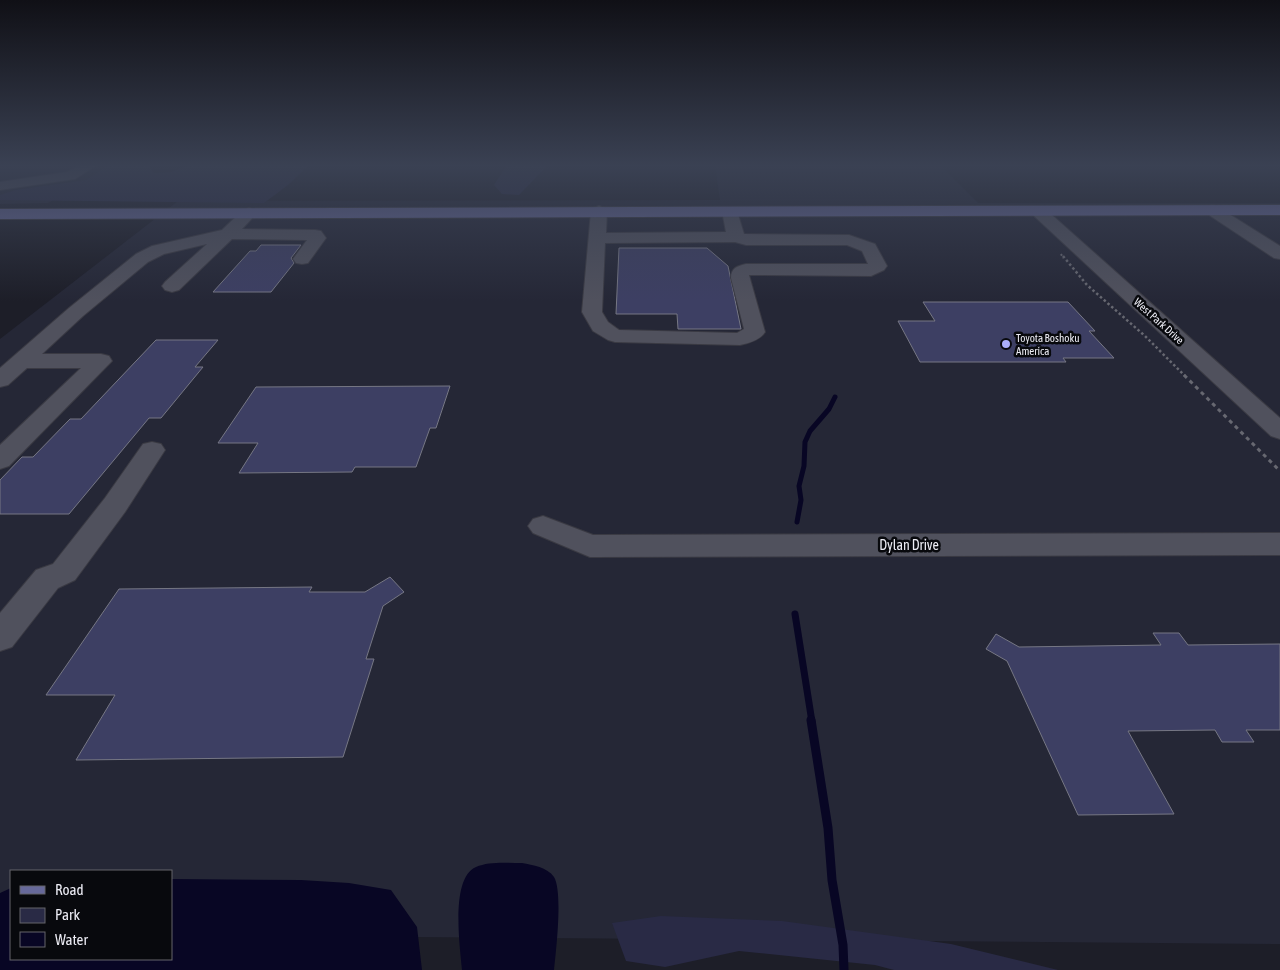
<svg xmlns="http://www.w3.org/2000/svg" width="1280" height="970" font-family="'Asap Condensed',sans-serif">
  <style>
    .built { fill: #252736 }
    .green { fill: #292a45 }
    .water { fill: #080624 }
    .lines { fill: none; stroke-linecap: round; stroke-linejoin: round }
    .stream-far2 { stroke: #080624; stroke-width: 5 }
    .stream-far1 { stroke: #080624; stroke-width: 7 }
    .stream { stroke: #080624; stroke-width: 9 }
    .building { fill: #3d3f63; stroke: #767784 }
    .minor-casing { stroke: #3a3a43; stroke-width: 2 }
    .major-casing { stroke: #3a3a43; stroke-width: 2 }
    .path-far2 { stroke: #676871; stroke-width: 2; stroke-dasharray: 2 2; stroke-linecap: butt }
    .path-far1 { stroke: #676871; stroke-width: 2.5; stroke-dasharray: 2.5 2.5; stroke-linecap: butt }
    .path { stroke: #676871; stroke-width: 3; stroke-dasharray: 4 4; stroke-linecap: butt }
    .minor { fill: #50515d; fill-rule: evenodd }
    .major { fill: #67699a; fill-rule: evenodd }
    .poi-dot { fill: #abaffb; stroke: #08090d; stroke-width: 2 }
    .labels { text-anchor: middle; stroke-width: 5; stroke-linejoin: round; paint-order: stroke }
    .far-street-label { font-size: 11px; fill: #ededf5; stroke: #08090d }
    .far-poi-label { font-size: 11px; fill: #ededf5; stroke: #08090d; text-anchor: start }
    .street-label { font-size: 14px; fill: #ededf5; stroke: #08090d }
  </style>
  <rect width="100%" height="100%" fill="#1d1e28"/>
  <g class="built">
    <path d="M0,165H112L48,203L0,204Z"/>
    <path d="M715,165H940L978,203H1280V944L171,935V871H11V933H0V339L178,201L720,200Z"/>
  </g>
  <g class="green">
    <path d="M109,165H148L154,173L171,172L189,165H309L288,185L264,203L0,200V195L16,190L86,180Z"/>
    <path d="M507,165H548L519,195L502,194L494,185Z"/>
    <path d="M661,916L782,921L951,944L1058,970H894L875,965L739,951L665,967L626,961L612,923Z"/>
  </g>
  <g class="water">
    <path d="M522,863C533,865 547,867 554,877C563,892 556,951 554,970H462C460,947 450,878 476,867C489,861 508,863 522,863Z"/>
    <path d="M171,879L301,880L349,883L391,890L417,927L422,970H0V893L11,888V959H171Z"/>
  </g>
  <g class="lines">
    <path class="stream-far2" d="M797,522L801,500L799,486L804,466L805,442L810,431L829,409L835,397"/>
    <path class="stream-far1" d="M795,614L812,722"/>
    <path class="stream" d="M811,720L828,828L832,880L843,945L844,970"/>
  </g>
  <g class="building">
    <path d="M261,245H301L291,258L294,263L271,292H213L250,251H256Z"/>
    <path d="M619,248H707L728,266L741,329H678L677,314H616Z"/>
    <path d="M923,302H1068L1095,331H1089L1114,358H1063L1066,362H920L898,321H935Z"/>
    <path d="M156,340H218L195,367H203L161,418H149L69,514H0V480L22,457H33L70,419H81Z"/>
    <path d="M450,386L436,428H430L416,467H355L352,472L239,473L258,443H218L256,387Z"/>
    <path d="M390,577L404,592L383,606L366,659H374L343,757L76,760L115,695H46L119,589L312,587L309,592H365Z"/>
    <path d="M1153,633H1179L1188,645L1280,644V730H1246L1254,742H1222L1215,730L1128,731L1174,814L1078,815L1007,661L986,649L996,634L1019,647L1161,645Z"/>
  </g>
  <g class="lines">
    <defs>
      <g id="minor">
        <path d="M80,165H97L75,179L0,190V182L67,172Z"/>
        <path d="M1212,205L1218,207L1280,246V259L1274,258L1206,213L1204,210L1206,207Z"/>
        <path d="M599,206L605,208L607,211L606,233L726,232L722,211L724,208H736L744,234L849,235L875,244L887,266L884,270L871,276L749,275L765,332C760,340 749,343 740,345L615,342L608,340L593,331L582,312L591,211L593,208ZM735,242L746,245H847L862,251L868,264H746C737,266 731,268 731,278L744,329L737,333L619,330L608,322L602,312L605,243Z"/>
        <path d="M1038,206L1044,208L1280,418V439L1271,436L1032,214L1030,211L1032,208Z"/>
        <path d="M249,208L255,210L257,213L242,229L315,230L321,231L326,238L308,263L302,264L296,263L293,259L307,240L232,239L179,290L172,292L165,290L162,286L165,282L207,244L164,254L148,262L83,316L42,354H101L109,356L112,361L9,466L0,469V445L81,368H27L8,385L0,387V368L69,308L136,254L152,246L222,230L243,210Z"/>
        <path d="M152,442L161,444L165,450L125,512L75,580L58,588L12,647L0,651V613L36,570L53,564L105,498L143,444Z"/>
        <path d="M543,516L593,535L1280,533V555L590,557L533,533L528,526L533,519Z"/>
      </g>
      <path id="major" d="M1280,205V215L0,219V209Z"/>
    </defs>
    <use href="#minor" class="minor-casing"/>
    <use href="#major" class="major-casing"/>
    <path class="path-far2" d="M1061,254L1063,258"/>
    <path class="path-far1" d="M1063,256L1087,285L1145,336L1185,376"/>
    <path class="path" d="M1184,375L1280,471"/>
    <use href="#minor" class="minor"/>
    <use href="#major" class="major"/>
  </g>
  <linearGradient id="sky" x2="0" y2="1"><stop stop-color="#101016"/><stop offset="0.55" stop-color="#3a4153"/><stop offset="1" stop-color="#3a4153" stop-opacity="0"/></linearGradient>
  <rect width="1280" height="301" fill="url(#sky)"/>
  <circle class="poi-dot" cx="1006" cy="344" r="5"/>
  <g class="labels">
    <g class="far-street-label">
      <text transform="translate(1159 321) rotate(42)" y="4">West Park Drive</text>
    </g>
    <g class="far-poi-label">
      <text x="1016" y="342">Toyota Boshoku<tspan x="1016" dy="13">America</tspan></text>
    </g>
    <g class="street-label">
      <text x="909" y="550">Dylan Drive</text>
    </g>
  </g>
  <rect x="10" y="870" width="162" height="90" fill="#08090d" stroke="#64646a"/>
  <rect x="20" y="886" width="25" height="8" fill="#67699a" stroke="#64646a"/>
  <text x="55" y="895" font-size="15" fill="#ededf5">Road</text>
  <rect x="20" y="908" width="25" height="15" fill="#292a45" stroke="#64646a"/>
  <text x="55" y="920" font-size="15" fill="#ededf5">Park</text>
  <rect x="20" y="932" width="25" height="15" fill="#080624" stroke="#64646a"/>
  <text x="55" y="945" font-size="15" fill="#ededf5">Water</text>
</svg>
